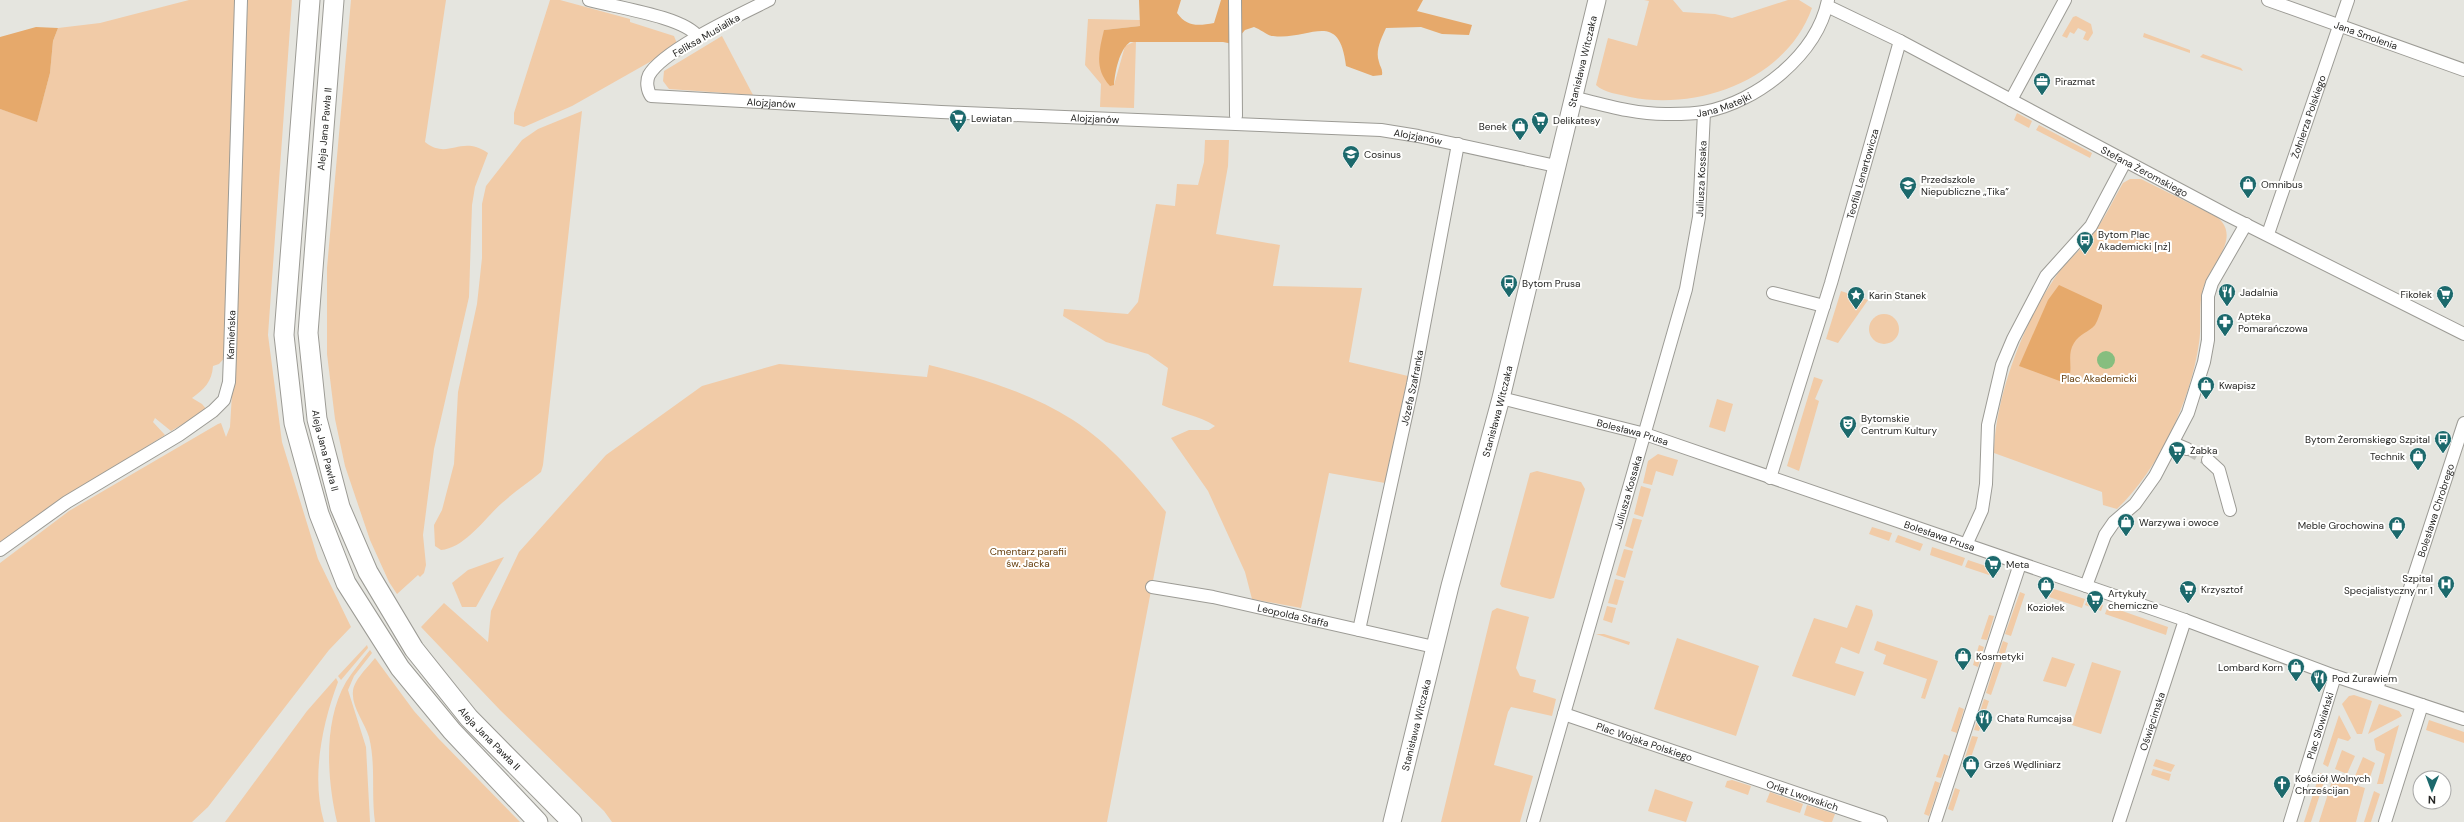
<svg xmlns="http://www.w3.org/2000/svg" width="2464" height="822" font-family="'DM Sans',sans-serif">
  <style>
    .green { fill: #f1cba7 }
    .forest { fill: #e6a96b }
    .water { fill: #86be7f }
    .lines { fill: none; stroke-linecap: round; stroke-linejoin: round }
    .street-tunnel { stroke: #bfbfba; stroke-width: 12; stroke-dasharray: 12 6; stroke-linecap: butt }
    .street-casing { stroke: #9c9b95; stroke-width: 14 }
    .secondary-casing { stroke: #9c9b95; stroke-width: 19 }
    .primary-casing { stroke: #9c9b95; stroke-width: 21 }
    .street { stroke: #fff; stroke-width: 12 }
    .secondary { stroke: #fff; stroke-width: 17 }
    .primary { stroke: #fff; stroke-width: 19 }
    .labels { text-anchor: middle; stroke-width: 4; stroke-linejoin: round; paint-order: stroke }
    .street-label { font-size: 10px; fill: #262624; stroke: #fffffe }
    .poi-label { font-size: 10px; fill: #262624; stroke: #fffffe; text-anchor: start }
    .park-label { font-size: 10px; fill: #623a08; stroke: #fffffe }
  </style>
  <rect width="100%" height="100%" fill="#e5e5df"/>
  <g class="green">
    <path d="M189,0H235L237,4L227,355L219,364L213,366C212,382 204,389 192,398L202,404L207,410L171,431L155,418L153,422L165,435L66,497L0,544V109L37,121L50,73L53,41L58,28L100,23Z"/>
    <path d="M248,0H292L268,335L282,442L318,559L351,627L329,650L208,807L192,822H0V563L69,511L218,424L221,423L226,437L230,427L233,377L235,228Z"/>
    <path d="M351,0H446L425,142C449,161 460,134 488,153L475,187L472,205L469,297L434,449L423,535L426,565L424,573L420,577L418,575L397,594L389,582L370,540L345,466L335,419L327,354V268Z"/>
    <path d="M550,0H560L630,19V22L674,36L678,46L572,106L524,127L514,124V113Z"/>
    <path d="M1644,0H1673L1683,12L1715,14L1732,18L1788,0H1799L1812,8C1787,79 1699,111 1630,97C1619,94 1604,93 1596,85L1608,38L1637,46L1649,1Z"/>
    <path d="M2076,16L2091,24L2093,33L2088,41L2083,39L2086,32L2078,28L2074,34L2070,32L2067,38L2062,36L2073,17Z"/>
    <path d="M1088,19L1140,20V26L1104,30L1114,85L1125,46L1136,41L1134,108L1100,107L1101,84L1085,65Z"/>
    <path d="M2144,33L2190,50V53L2143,37Z"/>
    <path d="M722,36L753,95L669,89L663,81L664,71Z"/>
    <path d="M2203,54L2241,68L2243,71L2200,57Z"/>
    <path d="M582,111L543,465L541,472C528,483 514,492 502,503C485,518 465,548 441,550L435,546L434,525L442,510L454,464L458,392L477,304L482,258V204L486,186L522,140L538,129Z"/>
    <path d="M2017,113L2032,121L2029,128L2014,120Z"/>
    <path d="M2039,125L2092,153L2090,158L2036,130Z"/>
    <path d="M1205,140H1229L1228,166L1216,234L1280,245L1273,286L1362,288L1349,362L1408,376L1385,483L1329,473L1301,608L1252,599L1245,572L1208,491L1171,438L1189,430H1209L1215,426C1199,415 1179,413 1162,405L1168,368L1148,354L1106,342L1063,316L1064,309L1128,314L1138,302L1156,204L1175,206L1177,184L1198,185L1204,162Z"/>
    <path d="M2130,179H2141L2217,217C2243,238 2209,265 2203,289C2198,306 2202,325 2199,343C2191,400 2159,469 2117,509L2103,505L2102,492L1994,453C1995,398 2023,324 2054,279C2064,263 2080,251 2092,236C2104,220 2113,200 2123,183Z"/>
    <path d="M1841,291L1868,300L1838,343L1826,339Z"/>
    <circle cx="1884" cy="329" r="15"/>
    <path d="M779,364L927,377L929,365C978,377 1031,393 1073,420C1110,444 1139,478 1166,512L1107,822H612L604,811L500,710L421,627L444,603L488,642L491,611L519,552L606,455L702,386Z"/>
    <path d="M1814,377L1823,380L1815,399L1819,401L1799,471L1787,466Z"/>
    <path d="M1717,399L1733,404L1725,432L1709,427Z"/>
    <path d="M1658,454L1678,460L1673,476L1656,471L1652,485L1643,483L1648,461Z"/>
    <path d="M1537,471L1581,482L1585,489L1554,598L1550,599L1502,587L1500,584L1530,473Z"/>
    <path d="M1641,486L1651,489L1643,517L1634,514Z"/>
    <path d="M1633,518L1642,520L1633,549L1625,546Z"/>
    <path d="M1872,527L1892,533L1889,541L1869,534Z"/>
    <path d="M1898,535L1923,544L1920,551L1895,542Z"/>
    <path d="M1932,547L1965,558L1962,566L1930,555Z"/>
    <path d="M1624,549L1633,551L1625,578L1616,575Z"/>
    <path d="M504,557L476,607H462L452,583L468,570Z"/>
    <path d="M1968,560L1998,570L1997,575L1992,576L1965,567Z"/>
    <path d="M1615,579L1624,581L1617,605L1608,603Z"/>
    <path d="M2051,588L2085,599L2082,608L2049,597Z"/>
    <path d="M2020,592L2025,594L2011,636L2005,634Z"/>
    <path d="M2087,600L2103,605L2101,611L2085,605Z"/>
    <path d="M1856,605L1872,610L1873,615L1859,654L1841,647L1835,663L1864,672L1855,696L1792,676L1814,618L1847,628Z"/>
    <path d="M1607,606L1616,608L1612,623L1603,620Z"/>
    <path d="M2108,606L2168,627L2166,635L2105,614Z"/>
    <path d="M1497,608L1529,617L1516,668L1520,676L1536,680L1533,692L1556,699L1552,716L1511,707L1508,712L1494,765L1533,776L1520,822H1441L1492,611Z"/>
    <path d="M1989,615L1994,616L1987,640L1981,639Z"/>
    <path d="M1596,634H1604L1630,642L1629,645Z"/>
    <path d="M1677,638L1759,666L1736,736L1654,709Z"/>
    <path d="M1877,641L1938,661L1925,699L1921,698L1927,679L1883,664L1886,655L1874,650Z"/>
    <path d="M2003,641L2008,643L2003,660L1997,658Z"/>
    <path d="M367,645L368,648L341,680L338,676Z"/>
    <path d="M1979,645L1984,647L1978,667L1973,665Z"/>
    <path d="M370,650L372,653L354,676L348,690L366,747L370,822H337C327,779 323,722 346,682C353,671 362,660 370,650Z"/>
    <path d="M2052,657L2075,664L2066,687L2043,681Z"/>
    <path d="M375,658L414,711L438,738L520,822H375C371,793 376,765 369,737C365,723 351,706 353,691C354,680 368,667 375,658Z"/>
    <path d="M1996,661L2002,663L1991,695L1986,693Z"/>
    <path d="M2092,662L2121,671L2101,734L2072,725Z"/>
    <path d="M336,678L338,682C322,724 311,778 324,822H225L307,711Z"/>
    <path d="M2354,695L2372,701L2362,734H2357L2342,704L2349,696Z"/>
    <path d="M1984,699L1989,701L1979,731L1974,730Z"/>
    <path d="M2379,704L2399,711L2402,716L2368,734Z"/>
    <path d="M1959,707L1964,709L1957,733L1951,731Z"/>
    <path d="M2339,715L2351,738L2348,741L2338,738L2328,767L2323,764Z"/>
    <path d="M2429,720L2464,732V743L2426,730Z"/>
    <path d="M2399,725L2383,784H2377L2385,754L2376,750L2374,739Z"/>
    <path d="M1972,736L1978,737L1967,769L1962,767Z"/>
    <path d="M2342,750L2355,756L2347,774L2335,769Z"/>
    <path d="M1944,754L1949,756L1941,778L1936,777Z"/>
    <path d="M2363,757L2375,763L2369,780L2367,782L2355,776Z"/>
    <path d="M2156,759L2175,765L2171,772L2153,766Z"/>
    <path d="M2153,769L2171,774L2169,781L2151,775Z"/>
    <path d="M2320,773L2326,776L2311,822H2304Z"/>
    <path d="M2333,778L2365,788L2356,822H2319Z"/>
    <path d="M1732,780L1751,786L1748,795L1725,787L1727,781Z"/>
    <path d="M1935,781L1940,783L1929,816L1924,814Z"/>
    <path d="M1955,788L1960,790L1953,811L1948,809Z"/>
    <path d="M1655,789L1693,802L1686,822L1648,811Z"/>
    <path d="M2374,791L2380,794L2371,822H2364Z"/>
    <path d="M1770,792L1803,804L1800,813L1766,802Z"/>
    <path d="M1807,805L1835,814L1832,822H1825L1804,815Z"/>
  </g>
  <g class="forest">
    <path d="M1139,0H1181L1177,13C1187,27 1198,26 1214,23L1221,0H1423L1417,11L1472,25L1469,35L1442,34L1421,27L1386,28C1381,39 1375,51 1379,62C1380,67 1383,69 1382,75L1373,76L1346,66C1339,8 1310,41 1273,36C1268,36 1260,29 1254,27L1245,30L1233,44L1223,42H1130C1119,50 1115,72 1114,85L1110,86C1094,69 1099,51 1104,30L1140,26Z"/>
    <path d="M36,27L58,28L53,41L50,73L37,122L0,109V37Z"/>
    <path d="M2059,285L2102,305V308C2100,313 2098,320 2095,325C2089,332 2079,334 2074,343C2066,356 2074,367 2068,382L2065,383L2019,366L2048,300Z"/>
  </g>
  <circle class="water" cx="2106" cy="360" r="9"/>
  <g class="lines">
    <path class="street-tunnel" d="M2187,449L2208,460"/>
    <defs>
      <g id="street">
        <path d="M589,0C614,7 685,17 698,37"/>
        <path id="s1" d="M769,0C741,14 663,50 649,75C646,81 647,90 651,96L941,112L1381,130L1418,136L1556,166"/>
        <path d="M1235,0L1236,116"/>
        <path id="s2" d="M2268,0L2464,70"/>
        <path id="s3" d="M1827,6L1900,41L2229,216L2464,334"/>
        <path id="s4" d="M1572,97C1604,105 1637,115 1670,114C1681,114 1693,114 1704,112C1757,102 1817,55 1828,0"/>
        <path d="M2011,100L2065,0"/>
        <path id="s5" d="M2268,234L2348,0"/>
        <path d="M1773,293L1824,306"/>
        <path id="s6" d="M1501,398L1645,434L2185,620L2335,676L2464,719"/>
        <path d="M2173,443L2187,449"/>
        <path d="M2208,460L2219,470L2230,510"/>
        <path id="s7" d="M1770,478L1831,283L1900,41"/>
        <path d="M1966,545L1982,510L1986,484L1988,425L2002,365L2013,339L2046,276L2091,226L2125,162"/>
        <path id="s8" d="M0,550L67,502L179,435L213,411L224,400L229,382L230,355L241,0"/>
        <path d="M2086,586L2105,535L2114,522L2135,504L2155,476L2188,413L2204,362L2208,340V296L2212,283L2246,224"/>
        <path id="s9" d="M1152,587L1213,597L1434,647"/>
        <path id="s10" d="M1359,630L1413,384L1458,144"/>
        <path id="s11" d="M2377,689L2464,423"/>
        <path id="s12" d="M1564,714L1881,822"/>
        <path id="s13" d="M1533,822L1686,289L1699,217L1704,112"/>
        <path d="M1935,822L2020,564"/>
        <path id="s14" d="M2119,822L2185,620"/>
        <path id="s15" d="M2290,822L2335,676"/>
        <path d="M2385,822L2422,705"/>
      </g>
      <g id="secondary">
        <path id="s16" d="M1392,822L1450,586L1501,398L1597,0"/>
      </g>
      <g id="primary">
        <path d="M310,0L284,335L294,423L319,514L346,583L400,668L452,731L538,822"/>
        <path id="s17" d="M334,0L308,333L317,419L340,507L368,572L414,649L469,718L572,822"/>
      </g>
    </defs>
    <use href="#street" class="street-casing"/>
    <use href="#secondary" class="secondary-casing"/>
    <use href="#primary" class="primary-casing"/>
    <use href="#street" class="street"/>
    <use href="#secondary" class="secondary"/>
    <use href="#primary" class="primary"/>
  </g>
  <defs>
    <symbol id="office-pin" viewBox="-11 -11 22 30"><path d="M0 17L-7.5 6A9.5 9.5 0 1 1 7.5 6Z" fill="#1c696c" stroke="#fffffe"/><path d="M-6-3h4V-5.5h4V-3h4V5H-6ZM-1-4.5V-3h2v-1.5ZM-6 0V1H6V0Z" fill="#fff"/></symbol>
    <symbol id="supermarket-pin" viewBox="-11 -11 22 30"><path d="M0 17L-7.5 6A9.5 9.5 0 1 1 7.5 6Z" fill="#1c696c" stroke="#fffffe"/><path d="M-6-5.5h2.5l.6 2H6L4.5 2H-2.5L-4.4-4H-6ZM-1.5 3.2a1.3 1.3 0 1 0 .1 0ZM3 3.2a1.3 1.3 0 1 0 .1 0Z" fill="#fff"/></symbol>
    <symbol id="shop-pin" viewBox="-11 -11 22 30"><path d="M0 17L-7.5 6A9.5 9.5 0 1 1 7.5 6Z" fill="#1c696c" stroke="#fffffe"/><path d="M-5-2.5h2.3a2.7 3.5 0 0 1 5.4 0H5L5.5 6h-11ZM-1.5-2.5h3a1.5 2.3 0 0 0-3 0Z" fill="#fff"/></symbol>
    <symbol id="school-pin" viewBox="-11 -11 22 30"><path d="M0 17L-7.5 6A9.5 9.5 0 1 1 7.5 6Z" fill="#1c696c" stroke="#fffffe"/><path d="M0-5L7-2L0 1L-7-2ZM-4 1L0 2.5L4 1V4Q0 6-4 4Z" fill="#fff"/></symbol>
    <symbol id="bus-pin" viewBox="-11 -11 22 30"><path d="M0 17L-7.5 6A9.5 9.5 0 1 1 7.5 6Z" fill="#1c696c" stroke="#fffffe"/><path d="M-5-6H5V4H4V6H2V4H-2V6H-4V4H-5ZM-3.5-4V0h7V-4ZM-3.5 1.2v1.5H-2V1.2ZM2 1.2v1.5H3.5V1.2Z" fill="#fff"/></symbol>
    <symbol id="restaurant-pin" viewBox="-11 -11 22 30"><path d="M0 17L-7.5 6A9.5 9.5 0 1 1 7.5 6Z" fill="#1c696c" stroke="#fffffe"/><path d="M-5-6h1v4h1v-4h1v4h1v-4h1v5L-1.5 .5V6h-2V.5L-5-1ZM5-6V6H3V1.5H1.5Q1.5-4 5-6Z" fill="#fff"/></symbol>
    <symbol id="sight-pin" viewBox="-11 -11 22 30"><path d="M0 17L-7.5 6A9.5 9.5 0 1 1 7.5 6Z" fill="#1c696c" stroke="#fffffe"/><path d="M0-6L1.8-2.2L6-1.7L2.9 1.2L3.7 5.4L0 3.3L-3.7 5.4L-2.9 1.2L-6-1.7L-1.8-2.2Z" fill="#fff"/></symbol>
    <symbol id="pharmacy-pin" viewBox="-11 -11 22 30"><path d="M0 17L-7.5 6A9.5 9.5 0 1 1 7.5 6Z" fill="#1c696c" stroke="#fffffe"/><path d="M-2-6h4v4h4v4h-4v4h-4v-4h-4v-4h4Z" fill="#fff"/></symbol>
    <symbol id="theatre-pin" viewBox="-11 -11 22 30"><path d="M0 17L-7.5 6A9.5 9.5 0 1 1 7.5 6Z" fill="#1c696c" stroke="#fffffe"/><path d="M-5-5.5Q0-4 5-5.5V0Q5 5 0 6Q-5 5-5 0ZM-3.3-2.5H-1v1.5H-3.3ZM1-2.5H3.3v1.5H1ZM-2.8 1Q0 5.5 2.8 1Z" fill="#fff"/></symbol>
    <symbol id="hospital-pin" viewBox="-11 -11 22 30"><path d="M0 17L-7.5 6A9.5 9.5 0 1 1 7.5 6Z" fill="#1c696c" stroke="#fffffe"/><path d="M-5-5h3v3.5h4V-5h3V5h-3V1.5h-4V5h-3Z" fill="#fff"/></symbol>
    <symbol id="church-pin" viewBox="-11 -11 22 30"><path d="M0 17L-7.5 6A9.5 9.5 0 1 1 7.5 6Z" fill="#1c696c" stroke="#fffffe"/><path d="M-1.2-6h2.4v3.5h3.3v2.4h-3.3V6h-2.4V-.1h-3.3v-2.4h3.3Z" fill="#fff"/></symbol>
  </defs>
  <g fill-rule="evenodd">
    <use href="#office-pin" x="2032" y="71" width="20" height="27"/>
    <use href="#supermarket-pin" x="948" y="108" width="20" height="27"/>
    <use href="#supermarket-pin" x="1530" y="110" width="20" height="27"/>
    <use href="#shop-pin" x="1510" y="116" width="20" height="27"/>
    <use href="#school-pin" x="1341" y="144" width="20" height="27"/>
    <use href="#shop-pin" x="2238" y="174" width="20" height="27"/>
    <use href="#school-pin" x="1898" y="175" width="20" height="27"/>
    <use href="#bus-pin" x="2075" y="230" width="20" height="27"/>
    <use href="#bus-pin" x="1499" y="273" width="20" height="27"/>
    <use href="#restaurant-pin" x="2217" y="282" width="20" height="27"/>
    <use href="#supermarket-pin" x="2435" y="284" width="20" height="27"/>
    <use href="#sight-pin" x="1846" y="285" width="20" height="27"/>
    <use href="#pharmacy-pin" x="2215" y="312" width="20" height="27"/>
    <use href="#shop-pin" x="2196" y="375" width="20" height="27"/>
    <use href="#theatre-pin" x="1838" y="414" width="20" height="27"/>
    <use href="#bus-pin" x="2433" y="429" width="20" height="27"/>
    <use href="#supermarket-pin" x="2167" y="440" width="20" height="27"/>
    <use href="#shop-pin" x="2408" y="446" width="20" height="27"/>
    <use href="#shop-pin" x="2116" y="512" width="20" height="27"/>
    <use href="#shop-pin" x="2387" y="515" width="20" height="27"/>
    <use href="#supermarket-pin" x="1983" y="554" width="20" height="27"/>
    <use href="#hospital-pin" x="2436" y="574" width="20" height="27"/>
    <use href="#shop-pin" x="2036" y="575" width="20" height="27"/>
    <use href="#supermarket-pin" x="2178" y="579" width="20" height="27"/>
    <use href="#supermarket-pin" x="2085" y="589" width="20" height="27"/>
    <use href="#shop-pin" x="1953" y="646" width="20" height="27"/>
    <use href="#shop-pin" x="2286" y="657" width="20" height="27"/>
    <use href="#restaurant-pin" x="2309" y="668" width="20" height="27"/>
    <use href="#restaurant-pin" x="1974" y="708" width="20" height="27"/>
    <use href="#shop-pin" x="1961" y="754" width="20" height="27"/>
    <use href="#church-pin" x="2272" y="774" width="20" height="27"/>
  </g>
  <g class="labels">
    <g class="street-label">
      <text transform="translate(706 35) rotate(-30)" y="4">Feliksa Musialika</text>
      <text dy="4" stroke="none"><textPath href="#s2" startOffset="104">Jana Smolenia</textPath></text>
      <text dy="4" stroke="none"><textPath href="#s16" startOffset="784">Stanisława Witczaka</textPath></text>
      <text dy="4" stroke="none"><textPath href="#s1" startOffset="285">Alojzjanów</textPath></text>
      <text dy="4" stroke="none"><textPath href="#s4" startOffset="155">Jana Matejki</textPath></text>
      <text dy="4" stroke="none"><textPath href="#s5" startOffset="124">Żołnierza Polskiego</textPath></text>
      <text dy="4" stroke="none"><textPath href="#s1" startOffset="609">Alojzjanów</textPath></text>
      <text transform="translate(324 129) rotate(-85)" y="4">Aleja Jana Pawła II</text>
      <text dy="4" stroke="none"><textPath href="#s1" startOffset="933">Alojzjanów</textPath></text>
      <text dy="4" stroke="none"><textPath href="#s3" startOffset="358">Stefana Żeromskiego</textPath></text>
      <text dy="4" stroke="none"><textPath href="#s7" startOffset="318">Teofila Lenartowicza</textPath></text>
      <text dy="4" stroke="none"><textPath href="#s13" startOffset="666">Juliusza Kossaka</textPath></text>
      <text dy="4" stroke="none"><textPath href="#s8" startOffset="336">Kamieńska</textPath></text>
      <text dy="4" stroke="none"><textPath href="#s10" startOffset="248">Józefa Szafranka</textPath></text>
      <text dy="4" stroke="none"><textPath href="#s16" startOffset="424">Stanisława Witczaka</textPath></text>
      <text dy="4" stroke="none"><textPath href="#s6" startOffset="136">Bolesława Prusa</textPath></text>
      <text dy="4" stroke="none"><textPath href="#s17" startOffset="453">Aleja Jana Pawła II</textPath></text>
      <text dy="4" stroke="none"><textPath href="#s13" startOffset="343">Juliusza Kossaka</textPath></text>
      <text dy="4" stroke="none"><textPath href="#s11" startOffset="188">Bolesława Chrobrego</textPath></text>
      <text dy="4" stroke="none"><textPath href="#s6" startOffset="460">Bolesława Prusa</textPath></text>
      <text dy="4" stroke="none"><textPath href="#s9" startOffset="144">Leopolda Staffa</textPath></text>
      <text dy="4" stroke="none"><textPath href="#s14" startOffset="106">Oświęcimska</textPath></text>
      <text dy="4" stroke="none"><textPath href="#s16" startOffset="100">Stanisława Witczaka</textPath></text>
      <text dy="4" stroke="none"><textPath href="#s15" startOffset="101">Plac Słowiański</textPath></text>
      <text dy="4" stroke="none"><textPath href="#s17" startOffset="789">Aleja Jana Pawła II</textPath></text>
      <text dy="4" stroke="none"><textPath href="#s12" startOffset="85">Plac Wojska Polskiego</textPath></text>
      <text dy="4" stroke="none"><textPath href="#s12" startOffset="252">Orląt Lwowskich</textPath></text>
    </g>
    <g class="poi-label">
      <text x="2055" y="85">Pirazmat</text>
      <text x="971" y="122">Lewiatan</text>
      <text x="1553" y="124">Delikatesy</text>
      <text x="1507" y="130" text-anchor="end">Benek</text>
      <text x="1364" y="158">Cosinus</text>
      <text x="1921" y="183">Przedszkole<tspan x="1921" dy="12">Niepubliczne „Tika”</tspan></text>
      <text x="2261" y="188">Omnibus</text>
      <text x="2098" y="238">Bytom Plac<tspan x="2098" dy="12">Akademicki [nż]</tspan></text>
      <text x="1522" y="287">Bytom Prusa</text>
      <text x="2240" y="296">Jadalnia</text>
      <text x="2432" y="298" text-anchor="end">Fikołek</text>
      <text x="1869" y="299">Karin Stanek</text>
      <text x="2238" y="320">Apteka<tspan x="2238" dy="12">Pomarańczowa</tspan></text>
      <text x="2219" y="389">Kwapisz</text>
      <text x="1861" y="422">Bytomskie<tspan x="1861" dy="12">Centrum Kultury</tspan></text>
      <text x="2430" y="443" text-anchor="end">Bytom Żeromskiego Szpital</text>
      <text x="2190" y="454">Żabka</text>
      <text x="2405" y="460" text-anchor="end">Technik</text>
      <text x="2139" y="526">Warzywa i owoce</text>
      <text x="2384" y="529" text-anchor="end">Meble Grochowina</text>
      <text x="2006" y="568">Meta</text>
      <text x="2433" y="582" text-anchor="end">Szpital<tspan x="2433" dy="12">Specjalistyczny nr 1</tspan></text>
      <text x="2201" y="593">Krzysztof</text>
      <text x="2108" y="597">Artykuły<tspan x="2108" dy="12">chemiczne</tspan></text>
      <text x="2046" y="611" text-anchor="middle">Koziołek</text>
      <text x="1976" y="660">Kosmetyki</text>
      <text x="2283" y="671" text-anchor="end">Lombard Korn</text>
      <text x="2332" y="682">Pod Żurawiem</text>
      <text x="1997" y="722">Chata Rumcajsa</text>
      <text x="1984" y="768">Grześ Wędliniarz</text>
      <text x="2295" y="782">Kościół Wolnych<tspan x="2295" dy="12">Chrześcijan</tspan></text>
    </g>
    <g class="park-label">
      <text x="2099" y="382">Plac Akademicki</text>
      <text x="1028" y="555">Cmentarz parafii<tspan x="1028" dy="12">św. Jacka</tspan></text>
    </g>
  </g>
  <g transform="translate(2432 790) rotate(181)"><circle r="19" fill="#fffffe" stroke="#a8a8a7"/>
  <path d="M0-3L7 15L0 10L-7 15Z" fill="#1c696c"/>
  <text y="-6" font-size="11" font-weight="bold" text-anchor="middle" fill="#262624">N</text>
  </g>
</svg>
